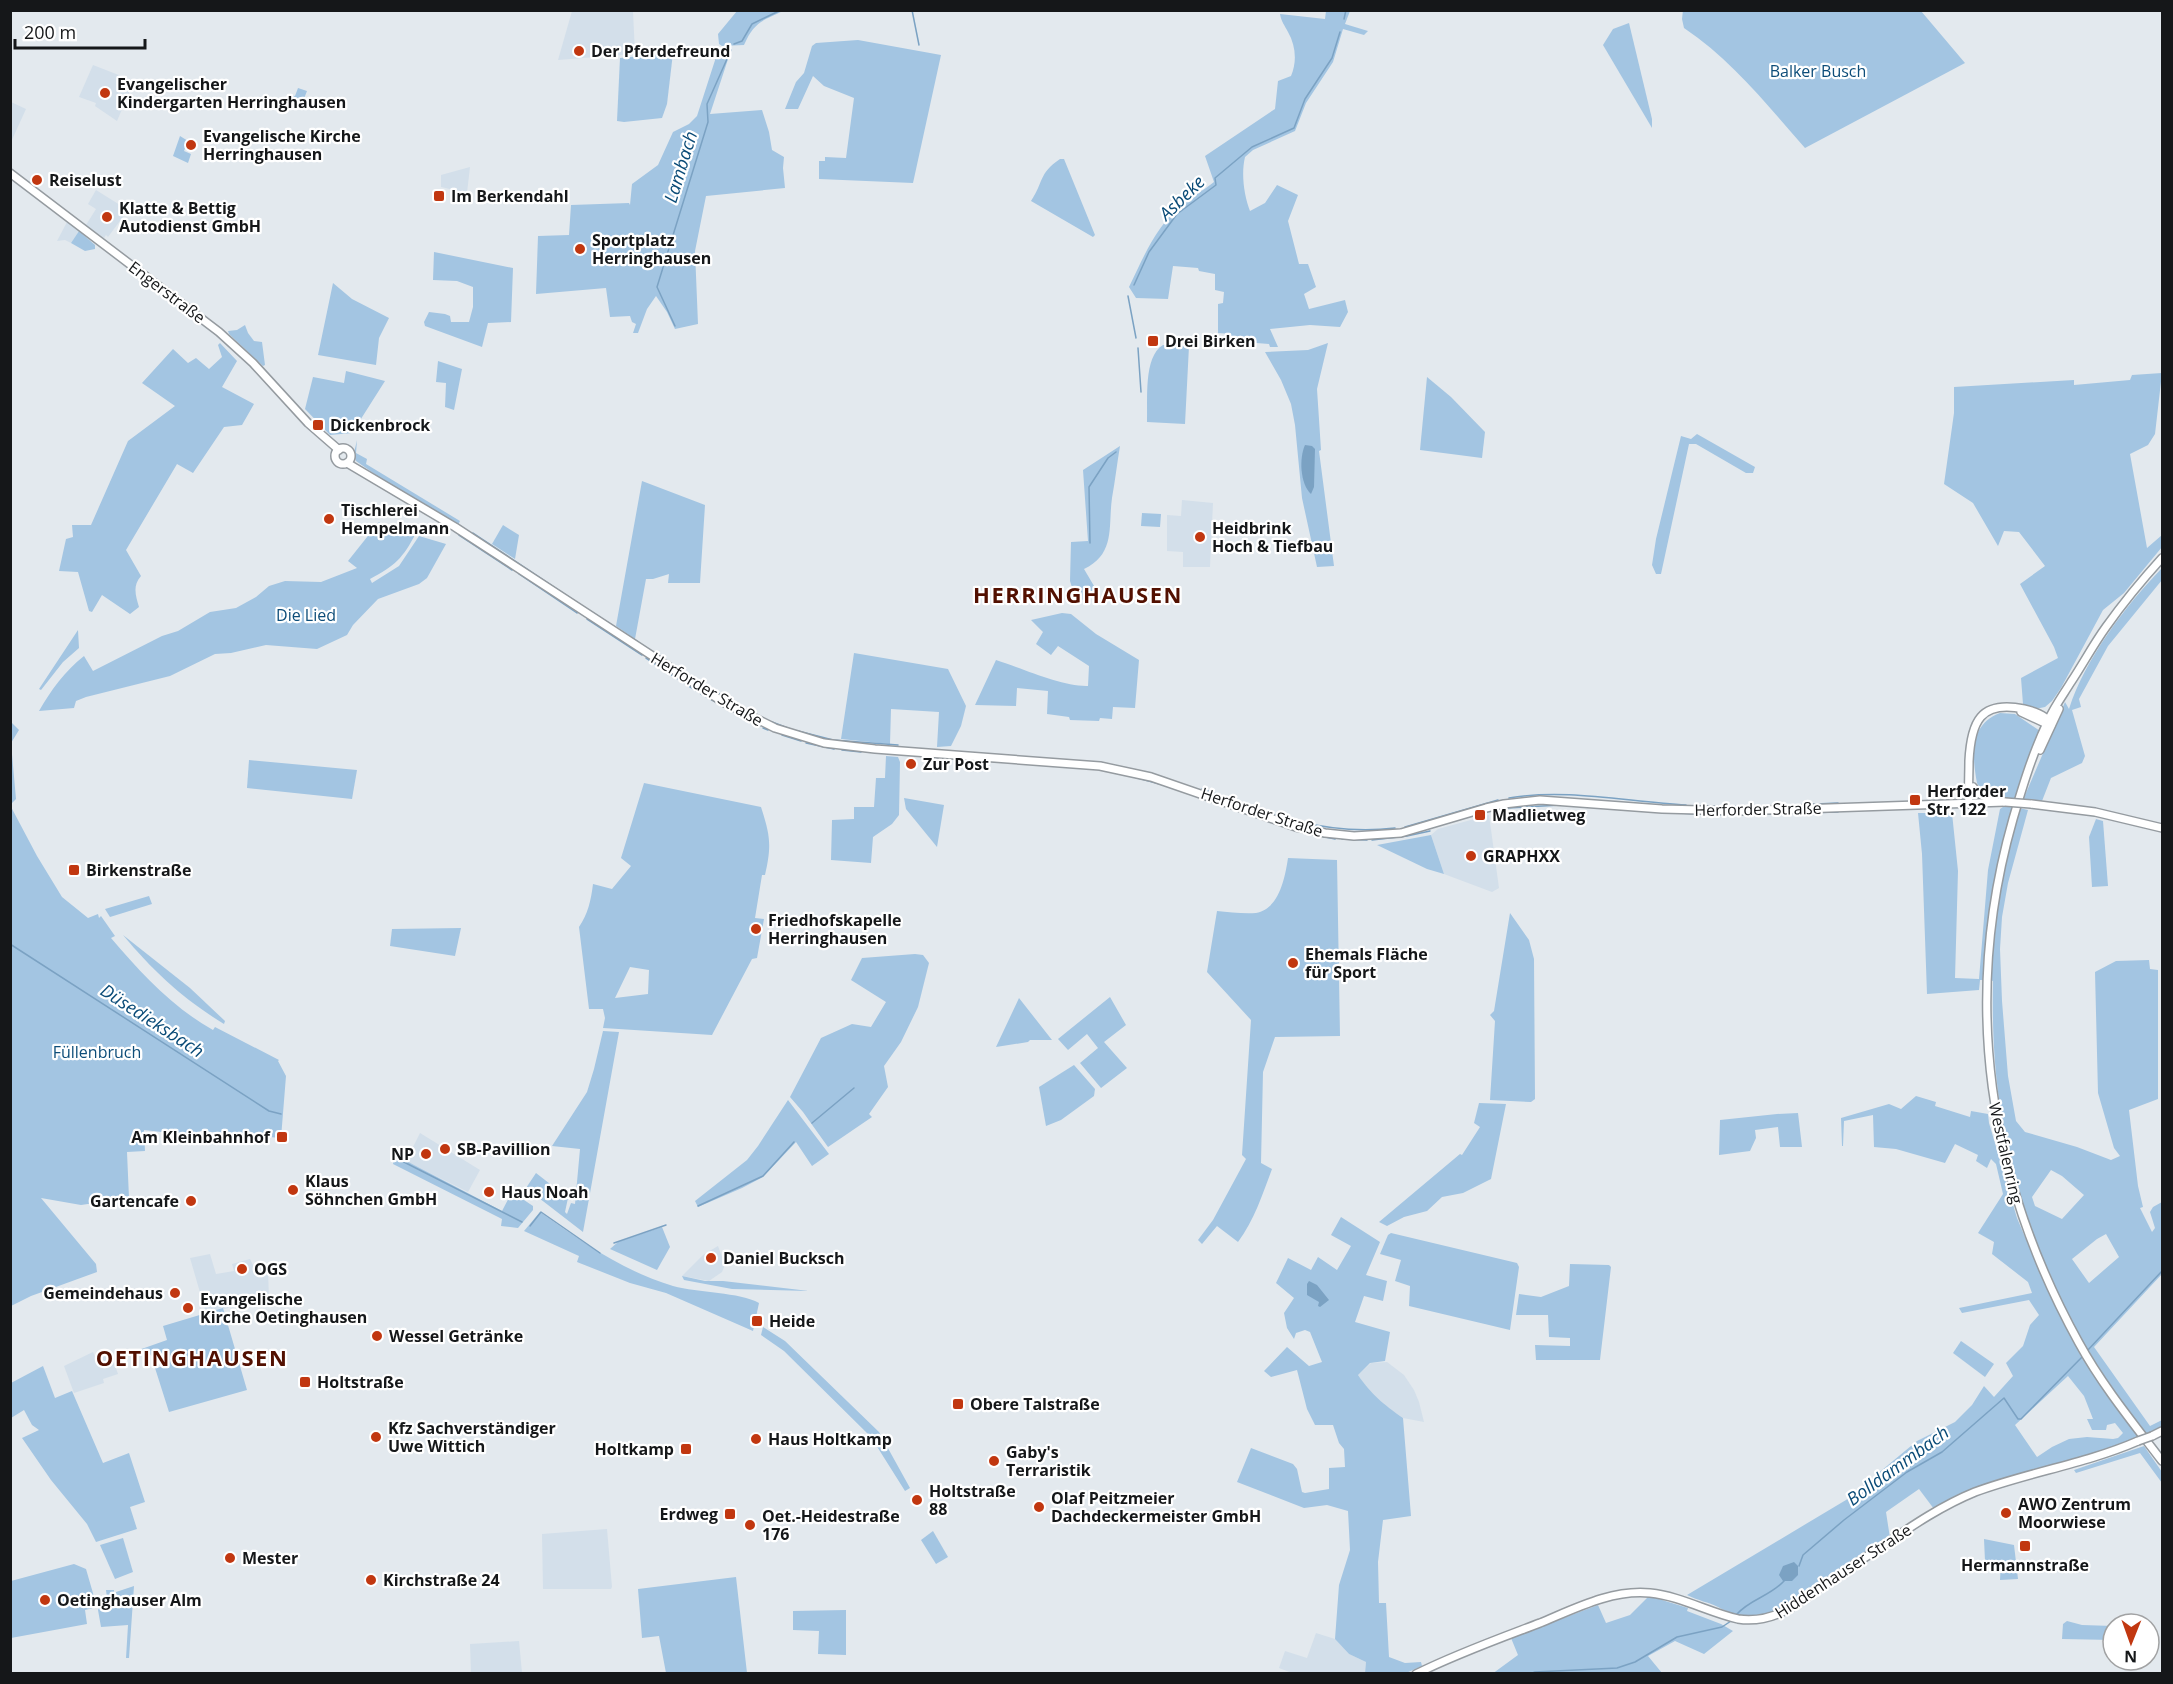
<svg xmlns="http://www.w3.org/2000/svg" width="2173" height="1684" font-family="'Open Sans',sans-serif">
  <style>
    .built { fill: #d3dfea }
    .green { fill: #a3c5e2; fill-rule: evenodd }
    .water { fill: #7ba2c3 }
    .lines { fill: none; stroke-linecap: round; stroke-linejoin: round }
    .stream { stroke: #7ba2c3; stroke-width: 1.5 }
    .major-casing { stroke: #959ba0; stroke-width: 10 }
    .major { stroke: #fff; stroke-width: 7 }
    .major-bridge-casing { stroke: #959ba0; stroke-width: 10; stroke-linecap: butt }
    .major-bridge { stroke: #fff; stroke-width: 7 }
    .poi-dot { fill: #c13710; stroke: #fff; stroke-width: 2 }
    .labels { text-anchor: middle; stroke-width: 4.5; stroke-linejoin: round; paint-order: stroke }
    .poi-label { font-size: 16px; font-weight: bold; fill: #151719; stroke: #fff; text-anchor: start }
    .park-label { font-size: 16px; fill: #0d4d79; stroke: #fff }
    .street-label { font-size: 16px; fill: #151719; stroke: #fff }
    .water-label { font-size: 18px; font-style: italic; fill: #0a4b77; stroke: #fff }
    .district-label { font-size: 22px; font-weight: bold; letter-spacing: 1.5px; fill: #521001; stroke: #fff }
  </style>
  <rect width="100%" height="100%" fill="#e3e9ee"/>
  <g class="built">
    <path d="M572,11H633L635,54L558,60Z"/>
    <path d="M93,65L134,81L117,121L95,106L96,103L79,97Z"/>
    <path d="M11,102L26,109L11,142Z"/>
    <path d="M470,167L467,193L441,187V175Z"/>
    <path d="M96,190L128,210L108,237L106,235L104,238L86,225L96,209L88,204Z"/>
    <path d="M67,222L79,231L71,243L65,240L57,241Z"/>
    <path d="M1182,500L1213,503L1210,567H1183V552L1167,551V515L1181,516Z"/>
    <path d="M1489,815L1499,888L1492,892L1444,874L1431,835L1438,829Z"/>
    <path d="M420,1133L480,1170L468,1192L406,1161Z"/>
    <path d="M718,1246L725,1265L722,1272L709,1281L682,1276L703,1255Z"/>
    <path d="M210,1254L216,1274L234,1271L232,1264L250,1259L256,1271L268,1270L269,1299L206,1313L190,1258Z"/>
    <path d="M93,1352L96,1359L111,1354L118,1374L103,1379L104,1383L74,1393L64,1366Z"/>
    <path d="M1387,1362L1404,1375L1414,1390L1419,1402L1424,1422L1403,1418L1379,1402L1370,1392L1358,1375L1371,1363Z"/>
    <path d="M607,1529L612,1587L611,1589H543L542,1534Z"/>
    <path d="M1316,1633L1335,1639L1349,1654L1366,1662L1365,1673H1292L1279,1668L1285,1651L1307,1658Z"/>
    <path d="M519,1641L522,1673H471L470,1644Z"/>
  </g>
  <g class="green">
    <path d="M1683,10L1921,11L1965,63L1805,148C1767,105 1732,60 1684,28L1682,19Z"/>
    <path d="M737,11V10L783,11C762,21 754,22 744,45L722,46L719,44L718,34Z"/>
    <path d="M1326,11H1350L1345,24L1368,31L1364,35L1343,29L1333,62L1306,103L1295,131L1253,150L1245,157C1241,174 1244,195 1250,211L1265,203L1277,185L1298,195L1288,221L1299,264H1308L1316,287L1304,294L1309,309L1345,300L1348,312L1340,327L1310,325L1270,329L1278,347H1270L1269,344L1231,341V334L1218,333V304L1223,303L1224,292L1215,290V274L1199,271L1198,268L1173,266L1168,299L1136,298L1129,287C1143,258 1157,224 1183,204C1193,196 1204,190 1214,182L1205,156L1275,109L1278,81L1291,76C1297,62 1296,46 1288,32C1285,26 1281,21 1280,14L1325,19Z"/>
    <path d="M1629,23L1652,119V128L1603,45L1613,29Z"/>
    <path d="M858,40L941,55L913,183L819,179V161H825V157L846,158L854,98L824,86L813,76L798,109H785L796,82L804,73L812,46L816,43Z"/>
    <path d="M731,50L710,114L762,110L769,132L772,150L784,157L783,168L785,188L706,196L695,251L698,324L675,329L667,312L656,296L647,309L638,333H633L636,324L632,322L630,316L610,317L606,288L536,294L538,236L569,235L571,205L629,203L630,205L632,184L658,165L673,132L689,124L697,116L718,51Z"/>
    <path d="M673,53L667,104L662,118L624,122L617,121L620,58Z"/>
    <path d="M298,88L307,91L300,109H289L290,95L295,96Z"/>
    <path d="M180,136L188,141L184,151L191,154L188,163L173,156Z"/>
    <path d="M1060,159H1064L1095,235L1093,237L1031,201C1044,182 1038,174 1060,159Z"/>
    <path d="M79,231L95,245V249L85,251L71,243Z"/>
    <path d="M434,252L513,268L511,322L488,323L482,347L425,326L424,322L429,312L445,314L450,316L451,322H469L473,307V287L457,281L433,280Z"/>
    <path d="M333,283L352,299L389,318L379,338L376,365L318,355Z"/>
    <path d="M245,325L248,333L254,341L262,342L265,365L263,366L229,334L228,331L237,330Z"/>
    <path d="M220,343L237,361L222,387L254,404L242,425L224,427L193,473L177,464L126,550L141,576C132,586 136,596 139,607L130,614L102,595L92,612L89,611L78,572L59,571L66,539L73,537L72,525H91L128,441L175,406L142,383L173,349L188,363L196,358L209,369L222,357L218,345Z"/>
    <path d="M1328,343L1317,389L1321,450L1319,451L1334,566L1317,567L1302,498L1295,425L1291,404L1281,380L1265,352L1308,350Z"/>
    <path d="M1163,345L1189,346L1185,424L1147,422C1148,400 1143,357 1163,345Z"/>
    <path d="M438,361L462,369L454,410L445,407L446,383L436,382Z"/>
    <path d="M346,371L385,381L352,433L330,435L305,409L313,377L344,383Z"/>
    <path d="M2162,373L2155,434L2148,445L2130,454L2147,548L2162,535V547L2124,593L2103,610L2061,688L2052,701L2045,707L2035,709L2023,704L2021,678L2058,658L2054,647L2020,584L2045,566L2019,532L2004,531L1998,546L1973,503L1944,484L1954,413V387L2074,380V385L2130,380L2132,375Z"/>
    <path d="M1427,377L1451,397L1485,432L1482,458L1420,450Z"/>
    <path d="M1697,434L1755,467L1753,473H1746L1696,444H1689L1661,574H1656L1652,565L1656,539L1681,436L1691,439Z"/>
    <path d="M357,440L356,453L367,459L366,464L460,521L458,525L386,482L356,461L354,453Z"/>
    <path d="M1120,446C1117,464 1115,481 1112,498C1108,526 1116,554 1084,569L1097,591L1077,603L1070,581L1071,542L1088,541L1083,470Z"/>
    <path d="M642,481L705,505L700,583H668L669,574L653,579H646L635,639L616,626Z"/>
    <path d="M1142,513L1161,514L1160,527L1141,526Z"/>
    <path d="M379,522L392,531L398,522L416,533C403,558 395,566 370,579L372,583L399,566L419,536L446,544L427,578L419,584L378,599L353,625L347,635L317,649L266,645L231,653L215,654L170,676L86,697L76,701L74,708L39,711C51,690 65,671 84,656L93,671L162,636L178,631L210,612L236,608L256,597L269,586L285,581L321,582L357,568L348,561Z"/>
    <path d="M503,525L519,535L515,559L492,544Z"/>
    <path d="M2162,568V580L2108,646L2079,699L2081,707L2072,710L2085,756L2082,763L2051,778L2042,801L2023,800L2065,702L2069,709C2085,659 2126,605 2162,568Z"/>
    <path d="M1062,613L1071,614L1096,634L1139,660L1135,708L1113,707L1112,719L1100,718L1099,721L1070,720L1069,717L1047,714L1048,691L1017,688L1016,706L975,705L996,660C1021,668 1063,687 1088,686L1089,666L1058,646L1051,655L1036,644L1043,632L1031,620Z"/>
    <path d="M78,630L79,648L63,662L41,690L39,689Z"/>
    <path d="M854,653L948,669L966,706L961,726L951,746L937,747L939,712L891,709L890,744L841,739Z"/>
    <path d="M2000,713L2015,714L2040,731L2015,799C2001,798 1983,797 1977,783C1972,755 1969,725 2000,713Z"/>
    <path d="M11,722L19,730L11,743L16,799L11,804Z"/>
    <path d="M886,756L898,757L900,762L899,815L892,824L873,837L871,863L831,860L832,820L854,819V807H874L876,778H885Z"/>
    <path d="M249,760L357,770L352,799L247,788Z"/>
    <path d="M644,783L761,807C770,835 772,845 765,875H762L755,918L764,919L757,958L752,959L712,1035L603,1028L605,1018L603,1009H589L579,927C588,914 591,900 593,884L612,889L631,866L621,858ZM630,967L649,970L648,994L615,998Z"/>
    <path d="M904,798L944,805L937,847L906,809Z"/>
    <path d="M10,805L37,856L62,897L88,918L98,914L99,918L101,916L115,936L111,938C141,973 172,1007 213,1030L215,1027L279,1060L278,1061L286,1076L281,1138L200,1131L196,1136L144,1130L145,1151L127,1152L129,1198L81,1205L41,1198L96,1264L97,1272L31,1296L11,1306Z"/>
    <path d="M2003,807H2013C1996,864 1987,921 1983,980H1980L1979,990L1927,994L1922,854L1918,813H1952L1958,871L1955,978L1979,979L1988,870L2000,809Z"/>
    <path d="M2019,808L2028,810L2008,883L2002,917L2000,949L2002,1001L2008,1076L2016,1121L2025,1132L2077,1147L2111,1160L2120,1156L2114,1148L2098,1093L2095,972L2116,961L2149,960L2150,969L2158,970V1099L2129,1110L2138,1186L2143,1207L2140,1208L2152,1232L2155,1228L2150,1212L2153,1207L2162,1202V1274L2094,1347L2150,1426L2162,1420V1428L2148,1435C2078,1351 2029,1246 2004,1139C2002,1130 2002,1121 2001,1112C1994,1069 1992,1025 1993,981L1990,980V969L2001,881ZM2051,1170L2062,1176L2084,1195L2062,1219L2035,1206L2032,1197ZM2106,1234L2119,1257L2089,1283L2072,1259L2097,1239Z"/>
    <path d="M2096,819L2103,821L2108,886L2092,887L2089,837Z"/>
    <path d="M1431,835L1444,874L1427,869L1377,845Z"/>
    <path d="M1288,858L1337,860L1340,1036L1275,1037L1263,1072L1261,1163L1272,1169C1263,1193 1254,1221 1238,1242L1217,1226L1202,1244L1198,1240L1213,1220L1246,1159L1242,1155L1251,1020L1207,972L1217,911C1229,912 1243,914 1256,913C1279,909 1285,878 1288,858Z"/>
    <path d="M149,896L152,904L110,917L105,909Z"/>
    <path d="M1510,913L1529,940L1534,959L1535,1099L1531,1102L1490,1100L1495,1021L1490,1015L1494,1011Z"/>
    <path d="M461,928L455,956L390,946L392,929Z"/>
    <path d="M123,935L190,988L225,1021L224,1024C183,999 154,972 123,935Z"/>
    <path d="M915,954L923,955L929,963L918,1007L901,1042L884,1066L888,1087L869,1114L872,1117L828,1147L803,1112L790,1097L821,1038L852,1024L871,1027L886,1002L851,980L862,958Z"/>
    <path d="M1110,997L1126,1025L1104,1042L1127,1068L1101,1088L1080,1063L1098,1048L1087,1034L1068,1050L1058,1039Z"/>
    <path d="M1019,998L1052,1040H1030L1028,1042L996,1047Z"/>
    <path d="M603,1031L619,1032L583,1232L526,1188L536,1173L568,1198L565,1212L567,1214L571,1203L575,1204L580,1149L552,1146L587,1092L594,1069Z"/>
    <path d="M1074,1065L1095,1089L1094,1096L1061,1120L1046,1126L1039,1087Z"/>
    <path d="M1916,1096L1936,1102L1935,1106L1970,1117L1971,1111L1988,1114L1989,1123L2017,1218L2043,1280L2082,1358L2138,1437L2103,1453L1996,1480L1957,1497L1934,1509L1919,1489L1886,1512L1890,1538L1791,1605C1766,1618 1743,1621 1718,1607C1708,1602 1699,1601 1687,1595L1846,1500L1917,1441L1955,1422L1972,1405L1984,1386L1994,1397L2013,1376L2006,1363L2023,1346L2030,1325L2039,1315L2029,1300L1962,1313L1959,1308L2032,1293L2028,1282L1992,1254L1994,1242L1978,1233L2003,1194L1996,1164L1991,1159L1987,1168L1976,1161L1978,1155L1955,1144L1945,1163L1896,1149L1874,1147L1873,1115L1844,1121L1843,1146H1842L1841,1118L1889,1104L1901,1109ZM2068,1376L2084,1396L2093,1419H2087L2092,1430H2106L2107,1425L2115,1423L2123,1433L2118,1438L2113,1439L2087,1437L2069,1439L2052,1447L2037,1457L2015,1425Z"/>
    <path d="M788,1100L829,1154L812,1166L796,1142L763,1177L742,1188L698,1207L695,1201L747,1160L758,1146Z"/>
    <path d="M1479,1103L1506,1104L1491,1179L1463,1193L1442,1197L1427,1211L1404,1217L1387,1226L1379,1222L1460,1154L1462,1155L1480,1127L1474,1123Z"/>
    <path d="M1798,1113L1802,1147H1780L1778,1127L1755,1130L1756,1138L1750,1151L1719,1155L1720,1120L1777,1114Z"/>
    <path d="M395,1155L502,1211L512,1192L533,1206V1210L518,1228L501,1226L502,1219L393,1164Z"/>
    <path d="M540,1212C582,1242 623,1271 673,1286C698,1293 740,1292 759,1303L753,1331L666,1293L630,1283L577,1262L579,1256L524,1231Z"/>
    <path d="M1341,1217L1380,1242L1366,1275L1387,1281L1383,1301L1364,1296L1355,1322L1390,1332L1385,1361L1370,1363L1358,1375C1372,1395 1383,1404 1403,1418L1411,1516L1383,1520L1378,1562L1379,1603H1386L1389,1657L1405,1663L1421,1662L1422,1666L1406,1673H1365L1366,1662L1349,1654L1335,1639L1339,1585L1350,1550L1348,1511L1327,1505L1304,1508L1237,1482L1251,1448L1293,1464L1297,1469L1302,1492L1305,1493L1329,1489V1468L1345,1467L1344,1449L1339,1443L1333,1425H1315L1307,1409L1297,1370L1271,1377L1264,1371L1287,1347L1309,1366L1322,1362L1310,1332L1305,1330L1296,1333L1294,1339L1287,1328L1284,1313L1294,1298L1276,1283L1288,1258L1311,1270L1318,1257L1337,1270L1351,1246L1331,1235Z"/>
    <path d="M662,1227L670,1247L657,1270L610,1249L618,1242Z"/>
    <path d="M1391,1233L1517,1263L1519,1267L1510,1330L1409,1306L1410,1286L1395,1281L1401,1260L1380,1254L1388,1235Z"/>
    <path d="M1570,1264L1609,1265L1611,1267L1600,1360H1536L1535,1345L1570,1346V1338L1549,1337L1548,1315H1516L1519,1294L1541,1297L1569,1286Z"/>
    <path d="M682,1276L705,1281H723L809,1291L732,1289L684,1280Z"/>
    <path d="M223,1308L247,1390L169,1412L155,1368L166,1366L164,1361H156L149,1353L134,1357L133,1352L167,1340L163,1326Z"/>
    <path d="M763,1327L785,1341L879,1432L910,1488L905,1491L871,1437L784,1351L761,1335Z"/>
    <path d="M1961,1341L1994,1364L1985,1377L1953,1353Z"/>
    <path d="M43,1366L55,1398L72,1391L103,1463L129,1453L145,1502L130,1507L137,1529L96,1542L87,1524L51,1480L22,1438L39,1430L32,1425L24,1410L11,1418V1383Z"/>
    <path d="M2144,1446L2162,1472V1483L2140,1453L2076,1473L2074,1470Z"/>
    <path d="M933,1531L948,1557L936,1564L921,1540Z"/>
    <path d="M123,1538L133,1572L115,1579L100,1545Z"/>
    <path d="M1984,1539L2014,1545L2018,1579L2000,1580L2001,1562L1985,1561Z"/>
    <path d="M74,1564L86,1569L97,1607L85,1610L87,1624L11,1638V1581Z"/>
    <path d="M736,1577L747,1673H666L659,1636L642,1638L638,1589Z"/>
    <path d="M134,1586L129,1658H126L128,1625L101,1627L98,1610L103,1599L107,1598L106,1590H114V1592H116Z"/>
    <path d="M1649,1596L1688,1608L1687,1611L1721,1624L1733,1631L1704,1654L1675,1641L1648,1656L1662,1673L1492,1674L1518,1655L1511,1638L1598,1605L1606,1623L1630,1615Z"/>
    <path d="M846,1610V1655L818,1654L819,1631L793,1630V1611Z"/>
    <path d="M2067,1621L2082,1625L2113,1626V1640L2062,1639L2063,1624Z"/>
  </g>
  <g class="water">
    <path d="M1305,445L1312,446L1315,449L1314,487L1311,494C1300,484 1299,458 1305,445Z"/>
    <path d="M1309,1281L1317,1285L1329,1300L1320,1307L1318,1306L1319,1302L1307,1295V1284Z"/>
    <path d="M1794,1562L1798,1566V1575L1792,1581H1783L1779,1575L1783,1566Z"/>
  </g>
  <g class="lines">
    <g class="stream">
      <path d="M912,10L919,45"/>
      <path d="M1344,19L1346,10"/>
      <path d="M734,44L742,41L752,24L781,10"/>
      <path d="M1134,285L1149,252L1177,214L1216,185L1215,178L1252,147L1294,128L1305,99L1332,58L1340,32"/>
      <path d="M1128,296L1136,338"/>
      <path d="M675,326L657,287L708,122L707,104L731,50"/>
      <path d="M1138,348L1141,392"/>
      <path d="M473,533L584,607"/>
      <path d="M459,535L512,570"/>
      <path d="M1090,543L1089,487L1108,458L1116,452"/>
      <path d="M519,574L577,613"/>
      <path d="M593,613L638,642"/>
      <path d="M587,619L642,655"/>
      <path d="M646,658L698,692"/>
      <path d="M688,675L747,710"/>
      <path d="M701,694L760,726"/>
      <path d="M772,722L793,730"/>
      <path d="M763,728L768,730"/>
      <path d="M798,731L833,740L898,745"/>
      <path d="M782,735L801,741"/>
      <path d="M806,743L834,749"/>
      <path d="M842,750L861,752"/>
      <path d="M1031,764L1054,766"/>
      <path d="M1096,769L1127,775"/>
      <path d="M1134,777L1167,786"/>
      <path d="M1202,789L1291,820"/>
      <path d="M1509,798C1566,788 1628,802 1686,805"/>
      <path d="M1225,806L1235,810"/>
      <path d="M1698,806H1762"/>
      <path d="M1770,806L1838,803"/>
      <path d="M1508,808L1561,805"/>
      <path d="M1494,811L1502,809"/>
      <path d="M1241,812L1292,829"/>
      <path d="M1663,812L1712,815"/>
      <path d="M1716,815L1838,812"/>
      <path d="M1296,821C1329,829 1361,832 1395,828"/>
      <path d="M1405,827L1498,800"/>
      <path d="M1301,832L1335,839"/>
      <path d="M1342,839L1367,840"/>
      <path d="M1372,840L1407,836L1430,831"/>
      <path d="M10,944L269,1111L281,1114"/>
      <path d="M812,1123L854,1088"/>
      <path d="M396,1158L522,1222"/>
      <path d="M698,1206L763,1176L794,1142"/>
      <path d="M530,1226L541,1212L600,1253"/>
      <path d="M614,1243L666,1225"/>
      <path d="M2087,1351L2162,1271"/>
      <path d="M1799,1566L1803,1555L1844,1520L1907,1472L1942,1452L2004,1398L2018,1419H2021L2084,1355"/>
      <path d="M1736,1615C1751,1598 1770,1597 1785,1580"/>
      <path d="M1530,1674L1535,1672L1617,1668L1635,1662L1677,1637L1722,1627L1731,1621"/>
    </g>
    <defs>
      <g id="major">
        <path d="M10,173L219,332L253,363L308,423L339,450"/>
        <circle cx="343" cy="456" r="8"/>
        <path d="M347,463L455,527L723,702L775,728L824,743L875,749L1100,766L1151,777L1296,827L1325,833L1354,836L1401,833L1486,808L1504,804L1540,800L1662,809L1739,811L2005,802"/>
        <path d="M2162,558C2142,580 2123,603 2106,627C2093,645 2083,664 2071,682C2063,695 2054,707 2048,721C2033,752 2023,785 2013,819C1961,1001 1988,1178 2079,1343C2102,1385 2133,1423 2162,1461"/>
        <path d="M2021,712L2049,725"/>
        <path d="M2040,750L2059,709"/>
        <path d="M1973,787L1978,793L1994,801"/>
        <path d="M1969,804C1968,790 1969,775 1969,761C1971,722 1980,700 2024,709C2033,711 2048,716 2051,725"/>
        <path d="M2031,804L2095,812L2162,828"/>
        <path d="M2152,1436L2162,1431"/>
        <path d="M1416,1674C1456,1654 1498,1639 1540,1623C1574,1609 1612,1589 1650,1593C1680,1596 1708,1612 1738,1619C1758,1622 1775,1617 1792,1607C1823,1586 1853,1565 1884,1545C1913,1525 1943,1505 1975,1492C2029,1472 2085,1464 2138,1441"/>
      </g>
    </defs>
    <use href="#major" class="major-casing"/>
    <use href="#major" class="major"/>
    <defs>
      <g id="major-bridge">
        <path d="M2005,802L2031,804"/>
        <path d="M2138,1441L2152,1436"/>
      </g>
    </defs>
    <use href="#major-bridge" class="major-bridge-casing"/>
    <use href="#major-bridge" class="major-bridge"/>
  </g>
  <g class="poi-dot">
    <circle cx="579" cy="51" r="6"/>
    <circle cx="105" cy="93" r="6"/>
    <circle cx="191" cy="145" r="6"/>
    <circle cx="37" cy="180" r="6"/>
    <rect x="433" y="190" width="12" height="12" rx="3"/>
    <circle cx="107" cy="217" r="6"/>
    <circle cx="580" cy="249" r="6"/>
    <rect x="1147" y="335" width="12" height="12" rx="3"/>
    <rect x="312" y="419" width="12" height="12" rx="3"/>
    <circle cx="329" cy="519" r="6"/>
    <circle cx="1200" cy="537" r="6"/>
    <circle cx="911" cy="764" r="6"/>
    <rect x="1909" y="794" width="12" height="12" rx="3"/>
    <rect x="1474" y="809" width="12" height="12" rx="3"/>
    <circle cx="1471" cy="856" r="6"/>
    <rect x="68" y="864" width="12" height="12" rx="3"/>
    <circle cx="756" cy="929" r="6"/>
    <circle cx="1293" cy="963" r="6"/>
    <rect x="276" y="1131" width="12" height="12" rx="3"/>
    <circle cx="445" cy="1149" r="6"/>
    <circle cx="426" cy="1154" r="6"/>
    <circle cx="293" cy="1190" r="6"/>
    <circle cx="489" cy="1192" r="6"/>
    <circle cx="191" cy="1201" r="6"/>
    <circle cx="711" cy="1258" r="6"/>
    <circle cx="242" cy="1269" r="6"/>
    <circle cx="175" cy="1293" r="6"/>
    <circle cx="188" cy="1308" r="6"/>
    <rect x="751" y="1315" width="12" height="12" rx="3"/>
    <circle cx="377" cy="1336" r="6"/>
    <rect x="299" y="1376" width="12" height="12" rx="3"/>
    <rect x="952" y="1398" width="12" height="12" rx="3"/>
    <circle cx="376" cy="1437" r="6"/>
    <circle cx="756" cy="1439" r="6"/>
    <rect x="680" y="1443" width="12" height="12" rx="3"/>
    <circle cx="994" cy="1461" r="6"/>
    <circle cx="917" cy="1500" r="6"/>
    <circle cx="1039" cy="1507" r="6"/>
    <circle cx="2006" cy="1513" r="6"/>
    <rect x="724" y="1508" width="12" height="12" rx="3"/>
    <circle cx="750" cy="1525" r="6"/>
    <rect x="2019" y="1540" width="12" height="12" rx="3"/>
    <circle cx="230" cy="1558" r="6"/>
    <circle cx="371" cy="1580" r="6"/>
    <circle cx="45" cy="1600" r="6"/>
  </g>
  <g class="labels">
    <g class="poi-label">
      <text x="591" y="57">Der Pferdefreund</text>
      <text x="117" y="90">Evangelischer<tspan x="117" dy="18">Kindergarten Herringhausen</tspan></text>
      <text x="203" y="142">Evangelische Kirche<tspan x="203" dy="18">Herringhausen</tspan></text>
      <text x="49" y="186">Reiselust</text>
      <text x="451" y="202">Im Berkendahl</text>
      <text x="119" y="214">Klatte &amp; Bettig<tspan x="119" dy="18">Autodienst GmbH</tspan></text>
      <text x="592" y="246">Sportplatz<tspan x="592" dy="18">Herringhausen</tspan></text>
      <text x="1165" y="347">Drei Birken</text>
      <text x="330" y="431">Dickenbrock</text>
      <text x="341" y="516">Tischlerei<tspan x="341" dy="18">Hempelmann</tspan></text>
      <text x="1212" y="534">Heidbrink<tspan x="1212" dy="18">Hoch &amp; Tiefbau</tspan></text>
      <text x="923" y="770">Zur Post</text>
      <text x="1927" y="797">Herforder<tspan x="1927" dy="18">Str. 122</tspan></text>
      <text x="1492" y="821">Madlietweg</text>
      <text x="1483" y="862">GRAPHXX</text>
      <text x="86" y="876">Birkenstraße</text>
      <text x="768" y="926">Friedhofskapelle<tspan x="768" dy="18">Herringhausen</tspan></text>
      <text x="1305" y="960">Ehemals Fläche<tspan x="1305" dy="18">für Sport</tspan></text>
      <text x="270" y="1143" text-anchor="end">Am Kleinbahnhof</text>
      <text x="457" y="1155">SB-Pavillion</text>
      <text x="414" y="1160" text-anchor="end">NP</text>
      <text x="305" y="1187">Klaus<tspan x="305" dy="18">Söhnchen GmbH</tspan></text>
      <text x="501" y="1198">Haus Noah</text>
      <text x="179" y="1207" text-anchor="end">Gartencafe</text>
      <text x="723" y="1264">Daniel Bucksch</text>
      <text x="254" y="1275">OGS</text>
      <text x="163" y="1299" text-anchor="end">Gemeindehaus</text>
      <text x="200" y="1305">Evangelische<tspan x="200" dy="18">Kirche Oetinghausen</tspan></text>
      <text x="769" y="1327">Heide</text>
      <text x="389" y="1342">Wessel Getränke</text>
      <text x="317" y="1388">Holtstraße</text>
      <text x="970" y="1410">Obere Talstraße</text>
      <text x="388" y="1434">Kfz Sachverständiger<tspan x="388" dy="18">Uwe Wittich</tspan></text>
      <text x="768" y="1445">Haus Holtkamp</text>
      <text x="674" y="1455" text-anchor="end">Holtkamp</text>
      <text x="1006" y="1458">Gaby's<tspan x="1006" dy="18">Terraristik</tspan></text>
      <text x="929" y="1497">Holtstraße<tspan x="929" dy="18">88</tspan></text>
      <text x="1051" y="1504">Olaf Peitzmeier<tspan x="1051" dy="18">Dachdeckermeister GmbH</tspan></text>
      <text x="2018" y="1510">AWO Zentrum<tspan x="2018" dy="18">Moorwiese</tspan></text>
      <text x="718" y="1520" text-anchor="end">Erdweg</text>
      <text x="762" y="1522">Oet.-Heidestraße<tspan x="762" dy="18">176</tspan></text>
      <text x="242" y="1564">Mester</text>
      <text x="2025" y="1571" text-anchor="middle">Hermannstraße</text>
      <text x="383" y="1586">Kirchstraße 24</text>
      <text x="57" y="1606">Oetinghauser Alm</text>
    </g>
    <g class="park-label">
      <text x="1818" y="77">Balker Busch</text>
      <text x="306" y="621">Die Lied</text>
      <text x="97" y="1058">Füllenbruch</text>
    </g>
    <g class="street-label">
      <text transform="translate(167 292) rotate(37)" y="6">Engerstraße</text>
      <text transform="translate(707 689) rotate(31)" y="6">Herforder Straße</text>
      <text transform="translate(1758 809) rotate(-1)" y="6">Herforder Straße</text>
      <text transform="translate(1262 812) rotate(18)" y="6">Herforder Straße</text>
      <text transform="translate(2006 1153) rotate(77)" y="6">Westfalenring</text>
      <text transform="translate(1843 1571) rotate(-33)" y="6">Hiddenhauser Straße</text>
    </g>
    <g class="water-label">
      <text transform="translate(681 167) rotate(-73)" y="6">Lambach</text>
      <text transform="translate(1182 198) rotate(-44)" y="6">Asbeke</text>
      <text transform="translate(152 1021) rotate(33)" y="6">Düsedieksbach</text>
      <text transform="translate(1898 1466) rotate(-36)" y="6">Bolldammbach</text>
    </g>
    <g class="district-label">
      <text x="1078" y="603">HERRINGHAUSEN</text>
      <text x="192" y="1366">OETINGHAUSEN</text>
    </g>
  </g>
  <rect width="2173" height="1684" fill="none" stroke="#151719" stroke-width="24"/>
  <g transform="translate(2131 1642) rotate(181)"><circle r="28" fill="#ffffff" stroke="#a1a2a3" stroke-width="1.5"/>
  <path d="M0-4.5L10 22L0 15L-10 22Z" fill="#c13710"/>
  <text y="-9" font-size="16" font-weight="bold" text-anchor="middle" fill="#151719">N</text>
  </g>
  <path d="M15 39v9h130v-9" fill="none" stroke="#151719" stroke-width="3"/>
  <text x="24" y="39" font-size="18" fill="#151719" stroke="#ffffff" stroke-width="4.5" paint-order="stroke">200 m</text>
</svg>
